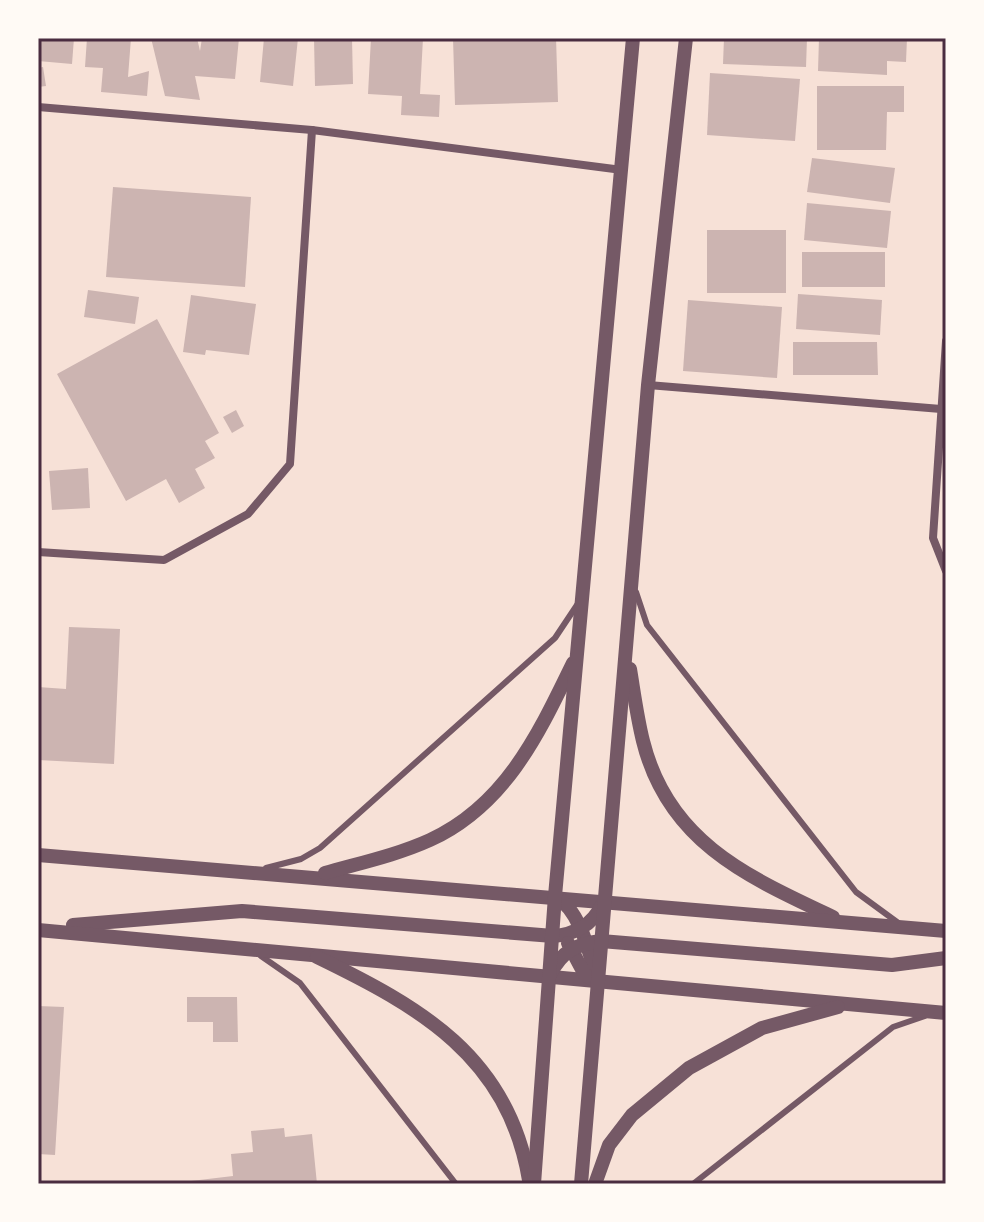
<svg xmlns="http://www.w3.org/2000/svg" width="984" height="1222" font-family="'IBM Plex Sans',sans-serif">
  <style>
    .building { fill: #ccb4b1 }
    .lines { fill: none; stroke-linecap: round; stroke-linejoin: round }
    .service { stroke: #755966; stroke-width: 6 }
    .minor { stroke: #755966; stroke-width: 8 }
    .tertiary { stroke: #755966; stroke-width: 14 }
    .neatline { fill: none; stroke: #4a2c40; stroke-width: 3 }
  </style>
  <rect width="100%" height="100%" fill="#f7e1d7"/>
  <g class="building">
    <path d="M38,38H74L72,64L38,61Z"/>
    <path d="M87,38H131L128,77L149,71L147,96L101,92L103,68L85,67Z"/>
    <path d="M151,38H197L200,51L202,38H239L235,79L195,76L200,100L165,96Z"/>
    <path d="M264,38H298L293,86L260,82Z"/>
    <path d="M314,38H352L353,84L315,86Z"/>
    <path d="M371,38H423L420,94L440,95L439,117L401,115L402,96L368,94Z"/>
    <path d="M453,38H556L558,102L455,105Z"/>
    <path d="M724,38H807L806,67L723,64Z"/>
    <path d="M819,38H907L906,62L887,61V75L818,71Z"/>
    <path d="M43,67L46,86L38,87V68Z"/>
    <path d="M710,73L800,79L795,141L707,135Z"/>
    <path d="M817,86H904V112H887L886,150H817Z"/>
    <path d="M812,158L895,168L890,203L807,192Z"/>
    <path d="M113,187L251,197L245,287L106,277Z"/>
    <path d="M807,203L891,211L887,248L804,240Z"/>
    <rect x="707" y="230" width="79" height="63"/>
    <rect x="802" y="252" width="83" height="35"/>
    <path d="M88,290L139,297L135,324L84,317Z"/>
    <path d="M798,294L882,300L880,335L796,329Z"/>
    <path d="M191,295L256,304L249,355L206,350L205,355L183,352Z"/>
    <path d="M688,300L782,307L777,378L683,371Z"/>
    <path d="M157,319L219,433L205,441L215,458L195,469L205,488L179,503L166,479L126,501L57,374Z"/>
    <path d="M793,342H877L878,375H793Z"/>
    <path d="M236,410L244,426L232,433L223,417Z"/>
    <path d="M88,468L90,508L52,510L49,471Z"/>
    <path d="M69,627L120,629L114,764L38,760V687L66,689Z"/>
    <path d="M187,997H237L238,1042H213V1022H187Z"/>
    <path d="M38,1006L64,1007L55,1155L38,1154Z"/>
    <path d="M284,1128L285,1137L312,1134L317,1184H191V1181L233,1176L231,1154L253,1152L251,1131Z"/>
  </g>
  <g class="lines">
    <g class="service">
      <path d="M636,592L647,625L856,892L897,922"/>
      <path d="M266,868L301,859L320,848L555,638L577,605"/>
      <path d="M261,956L300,983L456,1184"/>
      <path d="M693,1184L893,1027L925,1016"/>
    </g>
    <g class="minor">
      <path d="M38,107L312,130L622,170"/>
      <path d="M946,341L933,538L946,571"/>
      <path d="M648,385L941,409"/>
      <path d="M38,552L164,560L248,514L290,464L312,130"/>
    </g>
    <g class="tertiary">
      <path d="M630,669C634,693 637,717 643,741C668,842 748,877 833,917"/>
      <path d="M38,855L946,931"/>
      <path d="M325,873C360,863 397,855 430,840C506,805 539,733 573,663"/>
      <path d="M556,897C579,910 588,948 595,972"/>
      <path d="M73,925L242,911L553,936C574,935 592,925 602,905"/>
      <path d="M38,930L946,1013"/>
      <path d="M568,943L585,975L595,980"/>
      <path d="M317,957C420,1007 508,1056 529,1180"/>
      <path d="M551,973C562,951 577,944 601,941L892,965L946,958"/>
      <path d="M534,1184L555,896L633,38"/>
      <path d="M581,1184L648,385L686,38"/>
      <path d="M595,1184L609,1145L632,1115L689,1068L762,1028L838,1007"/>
    </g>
  </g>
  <rect width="984" height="1222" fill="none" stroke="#fffaf5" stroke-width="80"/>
  <rect x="40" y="40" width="904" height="1142" class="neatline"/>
</svg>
